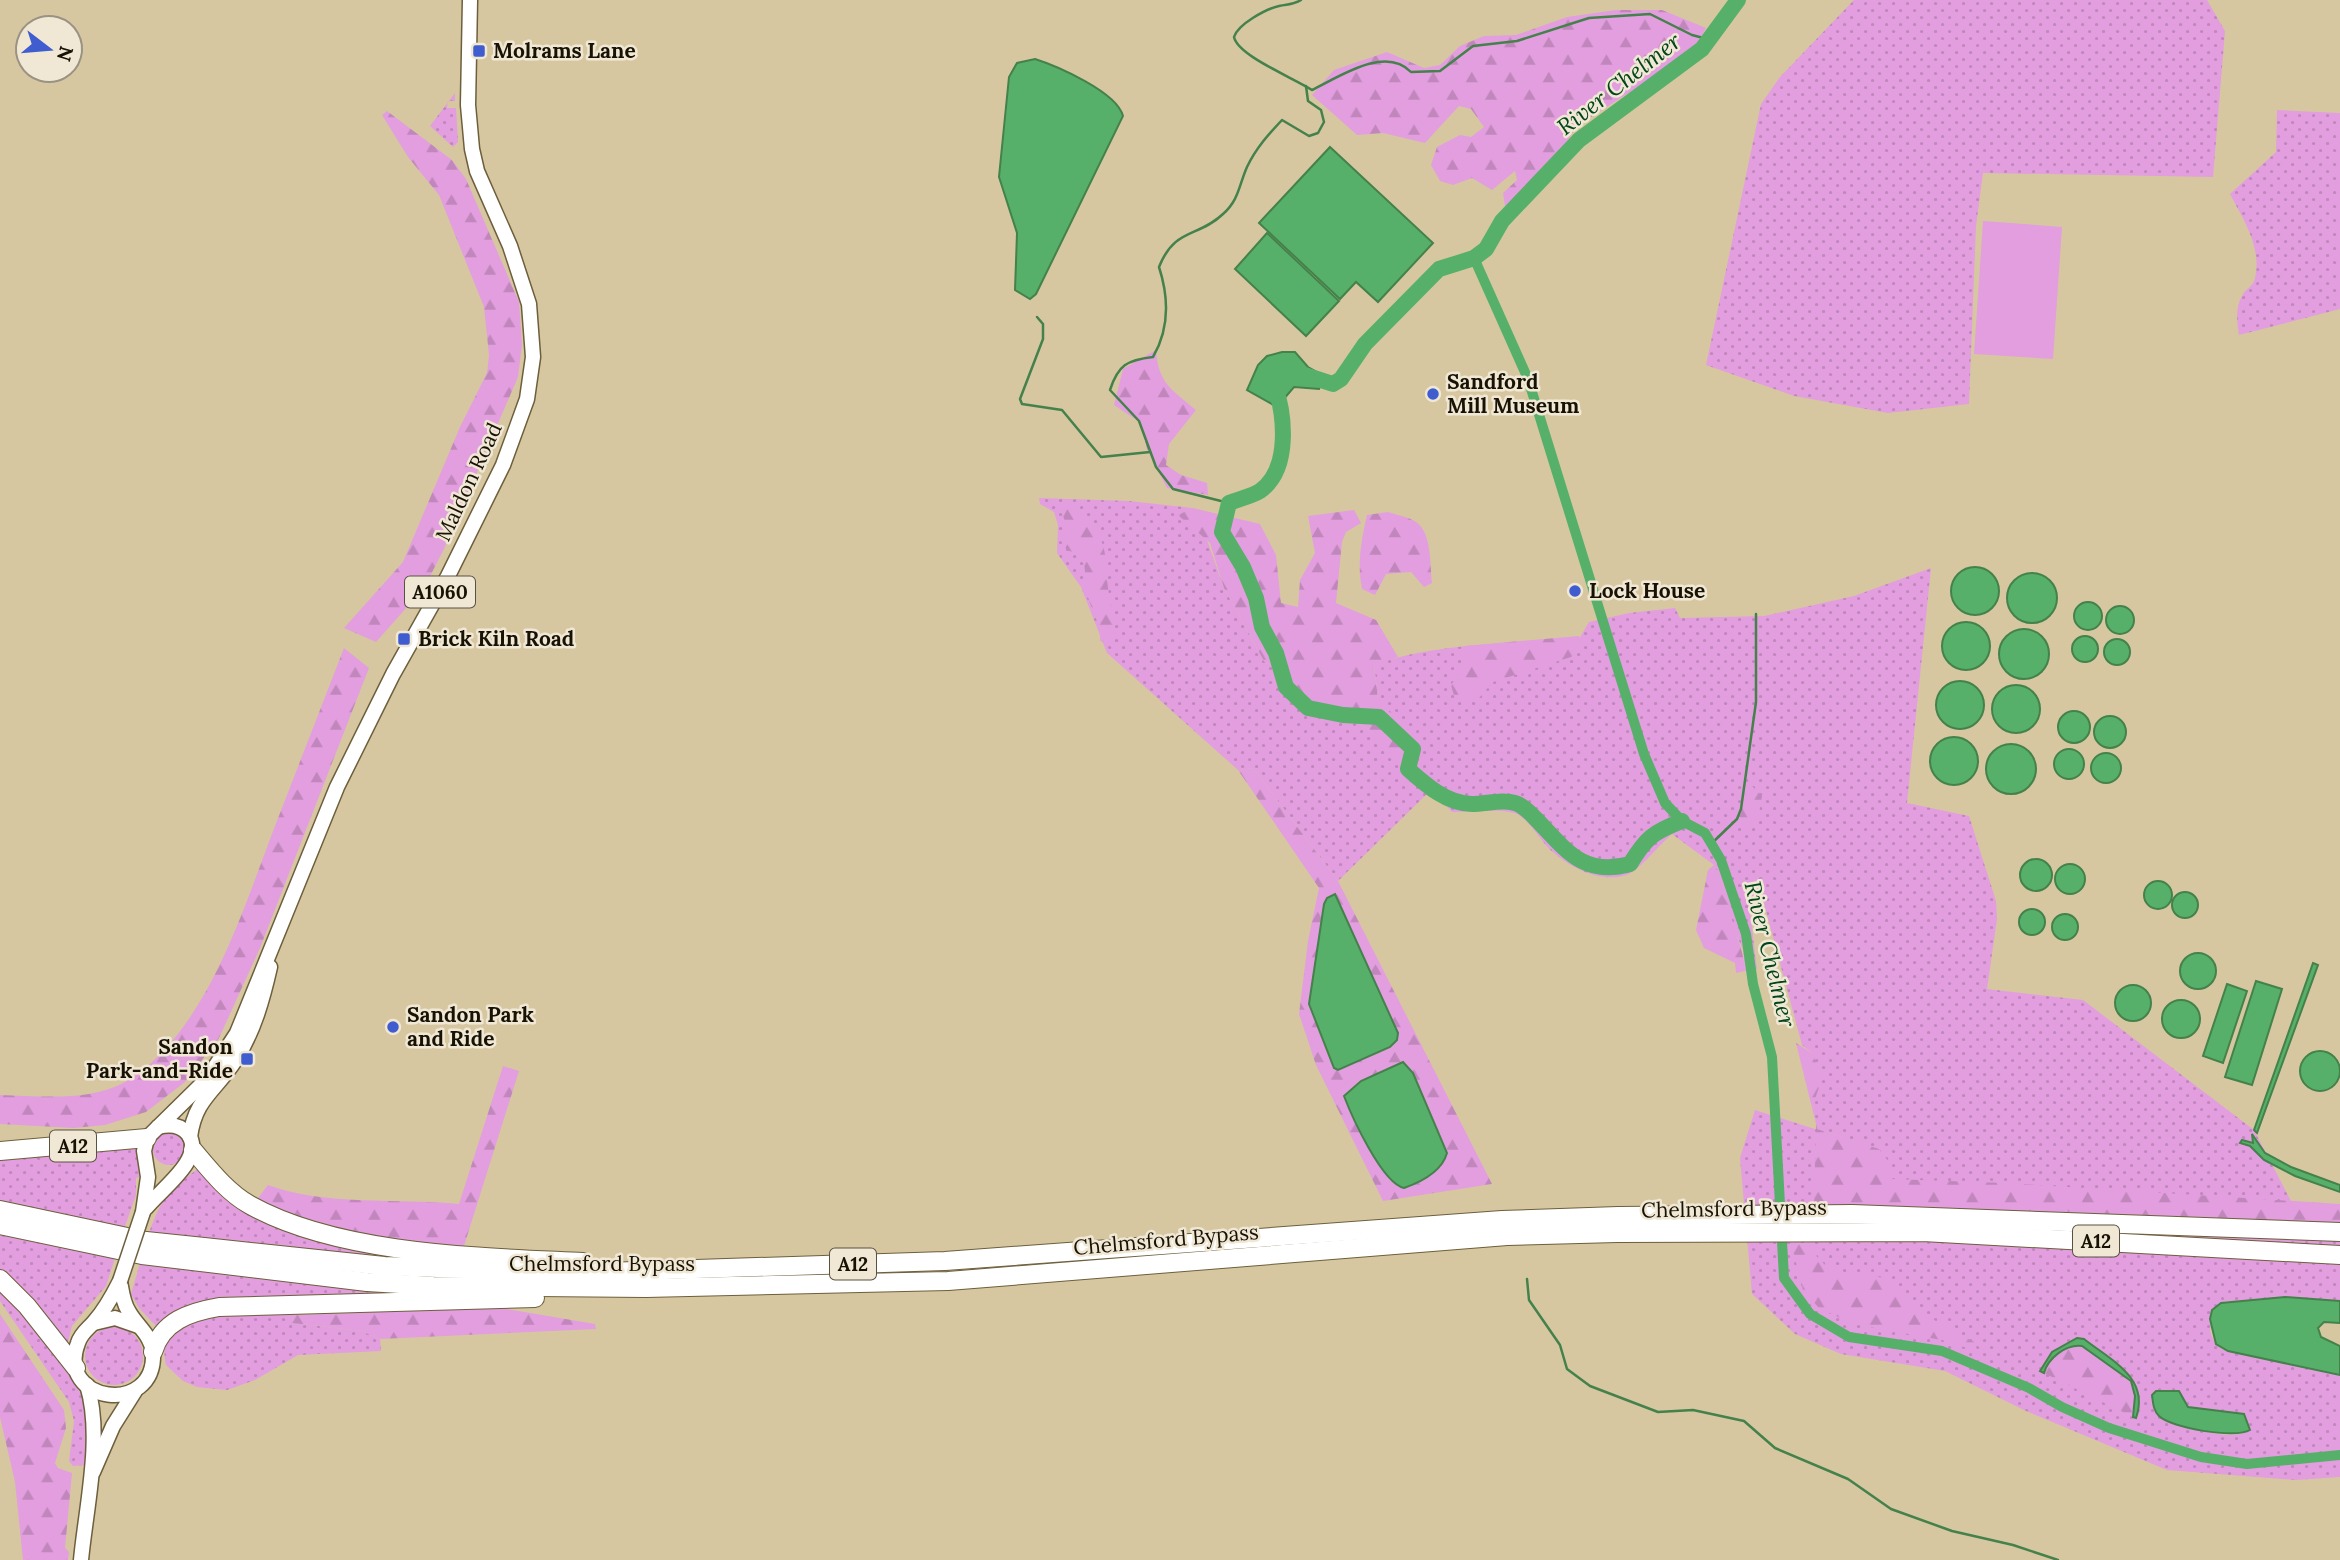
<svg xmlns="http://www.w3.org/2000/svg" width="2340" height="1560" font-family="Lora,serif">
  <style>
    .grass { fill: url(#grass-dots); fill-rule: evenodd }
    .forest { fill: url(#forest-firs) }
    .pitch { fill: #e29ede }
    .water { fill: #57b069; stroke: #44814b; stroke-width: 2 }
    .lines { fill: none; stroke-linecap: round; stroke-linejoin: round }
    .stream { stroke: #44814b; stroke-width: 2.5 }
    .canal { stroke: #57b069; stroke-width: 10 }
    .river { stroke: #57b069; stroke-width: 16 }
    .primary-casing { stroke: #6d5f3c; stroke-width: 17 }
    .highway-casing { stroke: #6d5f3c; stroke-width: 20 }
    .primary { stroke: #fff; stroke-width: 14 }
    .highway { stroke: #fff; stroke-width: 18 }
    .primary-bridge-casing { stroke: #6d5f3c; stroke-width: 17; stroke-linecap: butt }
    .primary-bridge { stroke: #fff; stroke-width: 14 }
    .poi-dot { fill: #405dd0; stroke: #f0e8d5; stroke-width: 2.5 }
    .labels { text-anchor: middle; stroke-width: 5; stroke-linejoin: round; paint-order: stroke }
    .shield { fill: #f0e8d5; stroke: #595243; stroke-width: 2 }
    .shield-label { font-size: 19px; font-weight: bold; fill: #181205 }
    .poi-label { font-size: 21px; font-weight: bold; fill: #181205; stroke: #f0e8d5; text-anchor: start }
    .street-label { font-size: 21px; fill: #181205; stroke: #f0e8d5 }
    .water-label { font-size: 23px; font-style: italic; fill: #004517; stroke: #f0e8d5 }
  </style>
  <defs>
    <pattern id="grass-dots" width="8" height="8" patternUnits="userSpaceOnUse" patternTransform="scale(1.75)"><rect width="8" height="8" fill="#e29ede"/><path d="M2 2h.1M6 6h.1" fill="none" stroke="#c187bd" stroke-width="1.8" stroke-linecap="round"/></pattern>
    <pattern id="forest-firs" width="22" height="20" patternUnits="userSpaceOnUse" patternTransform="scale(1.75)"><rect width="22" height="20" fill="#e29ede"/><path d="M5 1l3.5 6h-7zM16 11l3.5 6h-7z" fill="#c187bd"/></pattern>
  </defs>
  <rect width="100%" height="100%" fill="#d6c7a1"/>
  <g class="grass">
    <path d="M1854,0H2207L2225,31L2213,177L1983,173L1976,226L1969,404L1888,413L1794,396L1706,365L1761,104L1780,77Z"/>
    <path d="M455,93V101H448L447,108H456L458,142L453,147L430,126Z"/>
    <path d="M2277,110L2340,113V309L2239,335C2237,322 2235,308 2242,296C2245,289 2254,286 2255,278C2262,247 2244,221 2230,194L2276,152Z"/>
    <path d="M1039,498L1129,501L1193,508L1179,515L1207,540L1224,588L1264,661L1287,676L1294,692L1313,707L1337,712L1370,730L1400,767L1378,699L1374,664C1440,643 1511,643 1579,639L1589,622L1629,613L1675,608L1680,618L1764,616L1854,596L1931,568L1907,803L1969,816L1996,901L1997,919L1987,989L2083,1000L2254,1130L2291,1201L2316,1231L2340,1233V1301L2285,1297L2252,1302L2225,1301C2211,1317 2202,1331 2221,1349L2340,1375V1477L2296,1480L2167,1470L2026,1411L1945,1371L1841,1354L1795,1334L1752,1294L1740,1158L1755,1110L1868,1146L1817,1129L1813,1104L1812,1053L1802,1045L1762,896L1750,912L1757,969L1745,971L1743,950L1732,924L1724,883L1714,865L1672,834C1660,844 1640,869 1629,874C1604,884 1574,870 1554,853C1540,842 1533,823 1517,814C1505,808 1467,812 1452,812L1431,790L1338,881L1253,768L1238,770L1107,653L1081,587L1057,553L1058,525L1054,512L1040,504ZM2077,1338L2084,1339L2135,1380L2078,1345L2066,1348L2051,1360L2052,1352ZM2156,1391H2179L2188,1407L2243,1414L2250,1430C2228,1443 2188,1426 2166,1420Z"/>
    <circle cx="169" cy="1149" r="16"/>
    <path d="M137,1145L139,1177L136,1178V1195L124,1229L0,1204V1156Z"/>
    <path d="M200,1167L224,1193L443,1264L149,1233C161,1198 171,1189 200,1167Z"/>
    <path d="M0,1233L115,1258L106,1286L72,1326L67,1346L0,1271Z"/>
    <path d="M140,1263L311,1285L436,1294L175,1314L156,1326L139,1308L131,1294Z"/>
    <path d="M0,1287C26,1316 79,1373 87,1411C91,1427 87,1448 86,1465L73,1466L69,1461L74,1421L69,1402L0,1301Z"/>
    <path d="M255,1315H293L292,1323L362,1331L380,1339L381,1351L298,1355L255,1380L227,1390L197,1387L183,1381L166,1365C153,1316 224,1316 255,1315Z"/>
    <circle cx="114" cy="1356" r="29"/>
  </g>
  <g class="forest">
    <path d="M1616,10H1662L1706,28L1694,51L1577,126L1558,155L1514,205L1505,206L1503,193L1517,180L1515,171L1492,190L1472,178L1453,185L1440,181L1431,165L1437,147L1460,135L1471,137L1484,127L1471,109L1459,106L1425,143L1383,133L1357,135L1312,95L1334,70L1387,52L1424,68L1440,65L1460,46L1484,36L1516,35L1567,17Z"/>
    <path d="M387,111L452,160L466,179L519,302L522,344L518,377L444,549L424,588L376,642L344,628L403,562L460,427L487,373L489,355L484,307L439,195L408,157L382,115Z"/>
    <path d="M1156,350C1158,383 1172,390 1196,410L1169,444L1166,465L1181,475L1207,483L1208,495L1167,488L1147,449L1141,423L1114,405L1123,369Z"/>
    <path d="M1066,502H1074C1116,547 1101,554 1111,606C1113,621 1119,628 1111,643L1100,641C1102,623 1088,606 1086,588C1085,575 1086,567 1081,555L1067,550L1061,541L1068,530L1061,510Z"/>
    <path d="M1193,508L1260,524L1276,555L1281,603L1298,607L1300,580L1315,553L1308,516L1354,510L1361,523L1346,532L1342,542L1336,603L1376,620L1398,657L1374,665L1378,699L1410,731L1400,768L1370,730L1337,712L1313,707L1294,692L1287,676L1264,661L1224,588L1210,543L1178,515Z"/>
    <path d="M1388,512C1397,515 1409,517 1416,522C1432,532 1430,566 1432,583L1424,587L1411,572L1386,574L1375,595L1362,589C1357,563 1361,541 1367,515Z"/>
    <path d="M1579,636L1583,648L1571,657L1493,682L1479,698L1470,701L1455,699L1451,685L1465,665L1464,646Z"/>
    <path d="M344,648L369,668L260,948L219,1038L185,1082L146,1112L105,1125L74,1128L0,1124V1095C39,1096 90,1102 125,1082C206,1035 243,909 275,826C298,767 321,707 344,648Z"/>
    <path d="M1253,768L1338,881L1492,1184L1383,1201L1316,1065L1299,1014L1308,941L1319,888L1238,770Z"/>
    <path d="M1748,782L1762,796L1759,813L1749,826L1733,824L1740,818Z"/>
    <path d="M1714,865C1728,883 1727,902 1733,923C1738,940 1744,953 1745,971L1736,973L1735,963L1704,948L1696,930L1708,870Z"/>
    <path d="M1796,1043L1812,1053L1818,1067L1820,1085L1813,1104L1817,1129L1879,1149L1888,1161L1890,1179L2005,1183L2340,1204V1227L2055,1211L1814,1207L1816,1124Z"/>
    <path d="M503,1066L519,1071L463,1249L410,1244L314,1226L255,1202L268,1185C323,1206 399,1198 459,1204Z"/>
    <path d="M1791,1243H1812L1817,1257L1825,1265L1845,1273L1886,1278L1934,1320L1974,1342L1978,1352L1947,1341L1853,1324L1819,1308L1803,1290Z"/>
    <path d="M501,1308L595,1324L596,1329L380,1339L362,1331L292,1323L293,1315Z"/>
    <path d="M0,1314L64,1410L66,1428L55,1463L58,1468L72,1473L65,1548L69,1552L68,1560H23L15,1482L0,1417Z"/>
    <path d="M2078,1344L2131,1381L2135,1396L2133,1417L2044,1373C2048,1358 2063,1349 2078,1344Z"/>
  </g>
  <path class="pitch" d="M1983,221L2062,227L2053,359L1974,354Z"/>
  <g class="water">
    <path d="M1035,59C1057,66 1117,92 1123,116L1036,294L1030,299L1015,290L1017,233L999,177L1009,77L1017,63Z"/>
    <path d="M1330,147L1433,243L1378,302L1356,282L1340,299L1259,223Z"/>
    <path d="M1267,233L1339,301L1306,336L1235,269Z"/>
    <path d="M1282,352H1295L1308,367L1324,376L1319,389L1294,387L1277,407L1247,390L1258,365L1267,356Z"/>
    <circle cx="1975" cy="591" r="24"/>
    <circle cx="2032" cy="598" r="25"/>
    <circle cx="2088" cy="616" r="14"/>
    <circle cx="2120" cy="620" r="14"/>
    <circle cx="1966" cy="646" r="24"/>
    <circle cx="2024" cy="654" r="25"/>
    <circle cx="2085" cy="649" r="13"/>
    <circle cx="2117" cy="652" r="13"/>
    <circle cx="1960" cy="705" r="24"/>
    <circle cx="2016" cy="709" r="24"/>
    <circle cx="2074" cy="727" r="16"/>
    <circle cx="2110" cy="732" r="16"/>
    <circle cx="1954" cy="761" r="24"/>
    <circle cx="2011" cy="769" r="25"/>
    <circle cx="2069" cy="764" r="15"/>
    <circle cx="2106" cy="768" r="15"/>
    <circle cx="2036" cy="875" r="16"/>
    <circle cx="2070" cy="879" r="15"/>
    <circle cx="2158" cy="895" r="14"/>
    <circle cx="2185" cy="905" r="13"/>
    <path d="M1335,894L1398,1033L1397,1040L1390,1047L1338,1070L1334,1068L1309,1004L1324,904L1327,898Z"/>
    <circle cx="2032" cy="922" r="13"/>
    <circle cx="2065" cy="927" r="13"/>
    <circle cx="2198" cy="971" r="18"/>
    <path d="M2313,963L2318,965L2257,1133L2254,1130Z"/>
    <path d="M2256,981L2282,989L2252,1085L2225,1077Z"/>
    <path d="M2227,984L2247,991L2223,1063L2203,1056Z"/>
    <circle cx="2133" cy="1003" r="18"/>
    <circle cx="2181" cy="1019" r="19"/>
    <circle cx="2320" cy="1071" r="20"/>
    <path d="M1403,1062L1413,1073L1447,1153C1442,1171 1421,1182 1404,1188C1382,1183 1352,1117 1344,1096L1361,1081Z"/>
    <path d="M2252,1134L2265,1153L2291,1167L2340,1185V1192L2295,1176L2264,1160L2250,1146L2240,1143L2242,1140L2253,1143Z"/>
    <path d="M2285,1297L2340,1301V1323L2324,1322L2318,1328L2321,1337L2340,1346V1375L2228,1351L2216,1344L2210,1319L2212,1310L2221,1303Z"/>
    <path d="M2077,1338L2084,1339C2112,1361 2150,1378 2136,1418L2133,1417L2135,1396L2131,1381L2082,1346C2066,1344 2048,1358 2044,1373L2040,1371L2052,1352Z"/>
    <path d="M2156,1391H2179L2188,1407L2244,1414L2250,1430C2235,1439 2171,1428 2159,1416C2153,1410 2153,1402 2152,1395Z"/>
  </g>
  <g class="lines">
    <g class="stream">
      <path d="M1301,0C1293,5 1288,4 1279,6C1266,9 1238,24 1234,37C1238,56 1294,78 1312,90C1339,77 1385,45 1411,72L1440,71L1473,46L1517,41L1589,18L1650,14L1692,35L1711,40"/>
      <path d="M1037,317L1043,324V339L1020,399L1022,404L1062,410L1101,457L1150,452"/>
      <path d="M1229,503L1173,489L1156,467L1139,421L1110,390C1118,365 1127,360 1153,357C1170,328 1169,298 1159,267C1175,227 1198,238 1223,214C1239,200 1239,185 1247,167C1256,148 1268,135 1282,120L1309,136L1318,133L1324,122L1321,110L1308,101L1306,86"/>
      <path d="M1711,844L1737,819L1741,809L1756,702V614"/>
      <path d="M1527,1279L1529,1300L1560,1345L1567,1369L1590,1386L1658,1412L1693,1410L1744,1421L1775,1448L1848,1479L1891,1509L1952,1531L2013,1545L2058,1560"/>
    </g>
    <path class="canal" d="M1474,258L1528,379L1644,754L1665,803L1682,821L1705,833L1721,860L1746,934L1753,984L1772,1057L1784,1278L1810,1314L1849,1337L1942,1351L2029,1388L2062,1407L2109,1428L2201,1457L2247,1464L2340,1455"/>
    <g class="river">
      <path d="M1302,374L1333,384L1341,379L1365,344L1439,269L1474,258L1486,249L1502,221L1579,140L1702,49L1738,0"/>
      <path d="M1274,383C1285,414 1291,469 1260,491C1252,496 1239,499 1229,503L1222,532L1243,567L1256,598L1262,627L1276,653L1286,687L1308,708L1343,715L1379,717L1413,749L1408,769C1426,785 1447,804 1472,804C1486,804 1502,799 1515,803C1523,805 1531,814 1536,819C1566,850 1583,877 1630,864C1646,838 1653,832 1682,821"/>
    </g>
    <defs>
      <g id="primary">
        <path d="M190,1137C195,1098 216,1091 236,1059C254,1031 263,998 270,967"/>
        <path d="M146,1208C161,1189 206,1158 188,1134C180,1124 169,1124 158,1127"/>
        <path d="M143,1212L148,1177L144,1151L147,1138L207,1079L237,1033L337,787L393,674L447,578L503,465L527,399L533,357L529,304L510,246L477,171L472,149L468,105L470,0"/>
        <path d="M120,1281C122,1292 123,1303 129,1312C137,1326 152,1336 153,1353C156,1417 55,1403 78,1343C81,1333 88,1329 94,1322C105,1310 113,1295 120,1281Z"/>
        <path d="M94,1323L115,1318L138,1326"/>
        <path d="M93,1472L113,1426L135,1391"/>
        <path d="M81,1560C86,1507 103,1436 87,1385"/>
      </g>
      <g id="highway">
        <path d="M193,1150C210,1170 227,1192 250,1205C340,1255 481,1257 583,1262"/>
        <path d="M0,1151L147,1138"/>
        <path d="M0,1210L146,1241L204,1247L384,1266L574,1273L945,1261L1502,1220L1618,1216L1852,1214L2340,1232"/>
        <path d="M0,1225L142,1255L367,1282L433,1286L646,1288L948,1281L1507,1236L1617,1233L1923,1232L2340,1255"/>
        <path d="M0,1279L27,1306L76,1368"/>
        <path d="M153,1352C162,1321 190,1312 219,1307L535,1298"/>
      </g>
    </defs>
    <use href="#primary" class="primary-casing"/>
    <use href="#highway" class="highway-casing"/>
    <use href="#primary" class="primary"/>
    <use href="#highway" class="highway"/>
    <defs>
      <path id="primary-bridge" d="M120,1281L143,1212"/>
    </defs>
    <use href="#primary-bridge" class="primary-bridge-casing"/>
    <use href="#primary-bridge" class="primary-bridge"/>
  </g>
  <g class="poi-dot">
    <rect x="472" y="44" width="14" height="14" rx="3.5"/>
    <circle cx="1433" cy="394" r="7"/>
    <circle cx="1575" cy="591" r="7"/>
    <rect x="397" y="632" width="14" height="14" rx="3.5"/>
    <circle cx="393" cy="1027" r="7"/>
    <rect x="240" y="1052" width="14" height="14" rx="3.5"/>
  </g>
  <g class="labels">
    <g class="shield">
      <rect x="405" y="576.5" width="70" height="31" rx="5"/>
      <rect x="50" y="1130.5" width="46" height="31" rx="5"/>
      <rect x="2073" y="1225.5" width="46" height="31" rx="5"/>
      <rect x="830" y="1248.5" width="46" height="31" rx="5"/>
    </g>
    <g class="shield-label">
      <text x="440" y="599">A1060</text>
      <text x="73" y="1153">A12</text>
      <text x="2096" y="1248">A12</text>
      <text x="853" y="1271">A12</text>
    </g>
    <g class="poi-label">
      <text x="493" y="58">Molrams Lane</text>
      <text x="1447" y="389">Sandford<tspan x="1447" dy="24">Mill Museum</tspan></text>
      <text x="1589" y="598">Lock House</text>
      <text x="418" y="646">Brick Kiln Road</text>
      <text x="407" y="1022">Sandon Park<tspan x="407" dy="24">and Ride</tspan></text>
      <text x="233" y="1054" text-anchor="end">Sandon<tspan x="233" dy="24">Park-and-Ride</tspan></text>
    </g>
    <g class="street-label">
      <text transform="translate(469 482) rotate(-65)" y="7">Maldon Road</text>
      <text transform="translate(1734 1209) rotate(-1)" y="7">Chelmsford Bypass</text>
      <text transform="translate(1166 1240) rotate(-5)" y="7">Chelmsford Bypass</text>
      <text x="602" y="1271">Chelmsford Bypass</text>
    </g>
    <g class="water-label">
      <text transform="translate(1619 84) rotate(-38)" y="8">River Chelmer</text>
      <text transform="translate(1770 954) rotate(76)" y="8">River Chelmer</text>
    </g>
  </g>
  <g transform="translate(49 49) rotate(106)"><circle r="33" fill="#f0e8d5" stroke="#9a9282" stroke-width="2"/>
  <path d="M0-5L12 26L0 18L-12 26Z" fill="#405dd0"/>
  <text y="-10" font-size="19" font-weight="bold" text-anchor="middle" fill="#181205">N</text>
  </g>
</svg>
